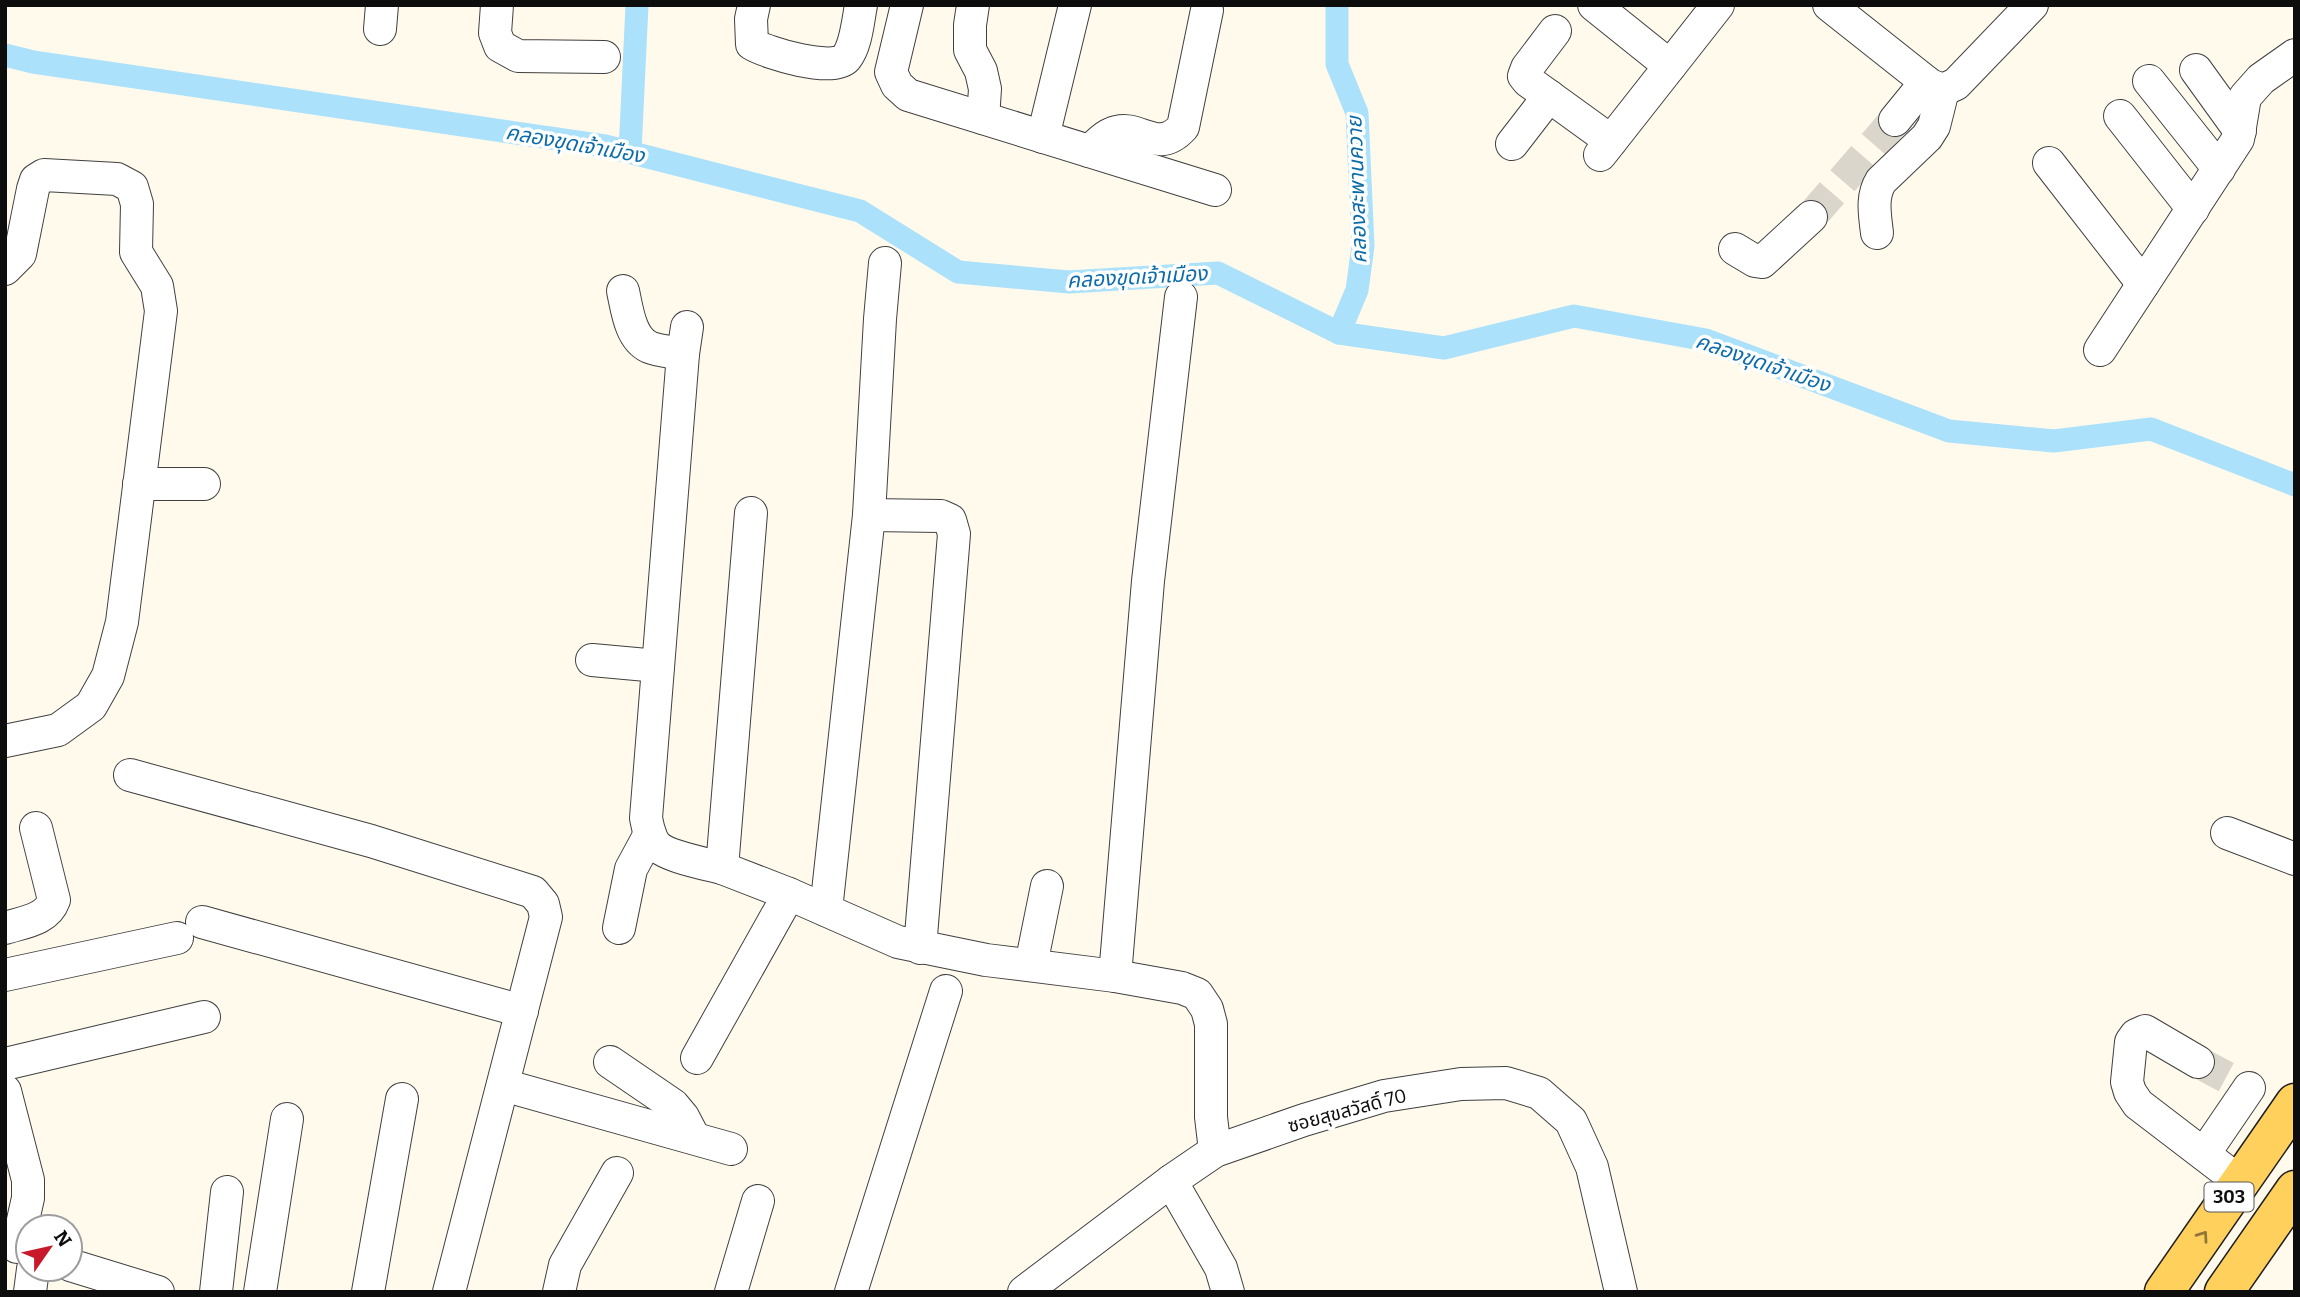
<svg xmlns="http://www.w3.org/2000/svg" width="2300" height="1297" font-family="Bitter,'Noto Sans Thai',serif">
  <style>
    .lines { fill: none; stroke-linecap: round; stroke-linejoin: round }
    .canal { stroke: #ace1fb; stroke-width: 23 }
    .minor-tunnel { stroke: #dbd6cb; stroke-width: 32; stroke-dasharray: 32 16; stroke-linecap: butt }
    .minor-casing { stroke: #404040; stroke-width: 34 }
    .major-casing { stroke: #1e1e1e; stroke-width: 41 }
    .minor { stroke: #fff; stroke-width: 32 }
    .major { stroke: #ffd05c; stroke-width: 38 }
    .oneway { stroke: #927838 }
    .labels { text-anchor: middle; stroke-width: 7; stroke-linejoin: round; paint-order: stroke }
    .shield { fill: #fff; stroke: #565656; stroke-width: 2 }
    .shield-label { font-size: 18px; font-weight: bold; fill: #0d0d0d }
    .street-label { font-size: 19px; fill: #0d0d0d; stroke: #fff }
    .water-label { font-size: 21px; font-style: italic; fill: #0c6ca9; stroke: #fff }
  </style>
  <rect width="100%" height="100%" fill="#fffaec"/>
  <g class="lines">
    <g class="canal">
      <path d="M1337,5V64L1357,113L1363,246L1357,290L1339,333"/>
      <path d="M5,55L33,62L605,146L860,211L958,272L1069,282L1218,273L1339,333L1444,348L1574,316L1706,340L1949,431L2054,441L2151,429L2295,485"/>
      <path d="M630,152L637,5"/>
    </g>
    <g class="minor-tunnel">
      <path d="M1811,217L1895,120"/>
      <path d="M2198,1062L2228,1078"/>
    </g>
    <defs>
      <g id="minor">
        <path d="M497,5L495,33L500,46L518,56L604,57"/>
        <path d="M754,5L751,19L752,44C767,53 833,73 846,58C856,46 858,21 861,5"/>
        <path d="M907,5L891,72L897,85L908,95L1215,190"/>
        <path d="M973,5L970,25V50L981,71L985,89L983,118"/>
        <path d="M1594,5L1670,66"/>
        <path d="M1829,5L1930,85L1943,90L1956,84L2032,5"/>
        <path d="M380,29L382,5"/>
        <path d="M1555,31L1527,68L1524,76L1528,81L1611,141"/>
        <path d="M2196,70L2240,131"/>
        <path d="M2149,81L2219,169"/>
        <path d="M2120,116L2193,209"/>
        <path d="M1895,120L1926,82"/>
        <path d="M1043,137L1075,5"/>
        <path d="M1512,144L1549,96"/>
        <path d="M1089,151C1096,146 1103,137 1111,134C1138,121 1156,157 1183,127L1207,10"/>
        <path d="M1600,155L1718,5"/>
        <path d="M2049,163L2143,284"/>
        <path d="M1877,233C1875,215 1871,197 1881,181L1927,137L1934,126L1943,90"/>
        <path d="M1735,249L1755,261L1762,262L1811,217"/>
        <path d="M5,269L20,254L33,189L36,180L44,175L117,179L132,187L137,204L136,252L157,286L161,311L122,622L108,676L91,706L58,730L5,741"/>
        <path d="M623,291C627,309 630,338 649,347C658,351 673,352 683,354"/>
        <path d="M687,327L683,354L646,818C648,827 649,836 655,844C664,856 707,864 722,868"/>
        <path d="M2100,350L2238,139L2245,97L2261,79L2295,55"/>
        <path d="M139,484H204"/>
        <path d="M751,513L722,868L789,894L898,942L986,960L1115,976L1182,988L1197,994L1207,1009L1211,1024V1117L1215,1151"/>
        <path d="M869,515L941,516L950,520L954,534L920,948"/>
        <path d="M592,660L658,666"/>
        <path d="M130,775L371,841L533,892L543,904L546,917L449,1292"/>
        <path d="M2227,833L2295,859"/>
        <path d="M826,910L869,515L880,319L885,263"/>
        <path d="M202,922L522,1011"/>
        <path d="M5,928C24,922 47,920 54,900L36,828"/>
        <path d="M619,928L631,869L650,834"/>
        <path d="M1031,965L1047,886"/>
        <path d="M5,975L177,938"/>
        <path d="M1115,976L1148,581L1181,297"/>
        <path d="M697,1058L789,894"/>
        <path d="M610,1062L673,1105L683,1117L694,1138"/>
        <path d="M2198,1062L2145,1031L2136,1035L2131,1042L2127,1082L2130,1092L2138,1104L2240,1182"/>
        <path d="M5,1064L204,1017"/>
        <path d="M503,1085L731,1149"/>
        <path d="M5,1091L28,1180V1198L17,1247"/>
        <path d="M2204,1154L2249,1088"/>
        <path d="M1171,1181L1221,1268L1228,1292"/>
        <path d="M70,1265L158,1292"/>
        <path d="M30,1292L33,1269"/>
        <path d="M216,1292L227,1192"/>
        <path d="M260,1292L287,1119"/>
        <path d="M368,1292L402,1099"/>
        <path d="M559,1292L565,1265L617,1173"/>
        <path d="M731,1292L758,1201"/>
        <path d="M851,1292L946,991"/>
        <path d="M1024,1292L1171,1181L1215,1151L1304,1120L1384,1096L1461,1084L1506,1083L1539,1093L1571,1121L1592,1167L1621,1292"/>
      </g>
      <g id="major">
        <path d="M2164,1292L2295,1103"/>
        <path d="M2224,1292L2295,1190"/>
      </g>
    </defs>
    <use href="#minor" class="minor-casing"/>
    <use href="#major" class="major-casing"/>
    <use href="#minor" class="minor"/>
    <use href="#major" class="major"/>
  </g>
  <defs><path id="oneway-chevron" d="M-2-3.5L2.5 0L-2 3.5" fill="none" stroke-width="1.6" stroke-linecap="round" stroke-linejoin="round" transform="scale(1.75)"/></defs>
  <use class="oneway" href="#oneway-chevron" transform="translate(2203 1236) rotate(-55)"/>
  <g class="labels">
    <rect class="shield" x="2204.5" y="1182.5" width="49" height="29" rx="5"/>
    <g class="shield-label">
      <text x="2229" y="1203">303</text>
    </g>
    <g class="street-label">
      <text transform="translate(1347 1110) rotate(-15)" y="7">ซอยสุขสวัสดิ์ 70</text>
    </g>
    <g class="water-label">
      <text transform="translate(575 144) rotate(10)" y="7">คลองขุดเจ้าเมือง</text>
      <text transform="translate(1357 190) rotate(-92)" y="7">คลองสะพานควาย</text>
      <text transform="translate(1137 277) rotate(-3)" y="7">คลองขุดเจ้าเมือง</text>
      <text transform="translate(1763 363) rotate(19)" y="7">คลองขุดเจ้าเมือง</text>
    </g>
  </g>
  <rect width="2300" height="1297" fill="none" stroke="#0d0d0d" stroke-width="14"/>
  <g transform="translate(49 1248) rotate(56)"><circle r="33" fill="#ffffff" stroke="#9e9e9e" stroke-width="2"/>
  <path d="M0-5L12 26L0 18L-12 26Z" fill="#c8192a"/>
  <text y="-10" font-size="19" font-weight="bold" text-anchor="middle" fill="#0d0d0d">N</text>
  </g>
</svg>
